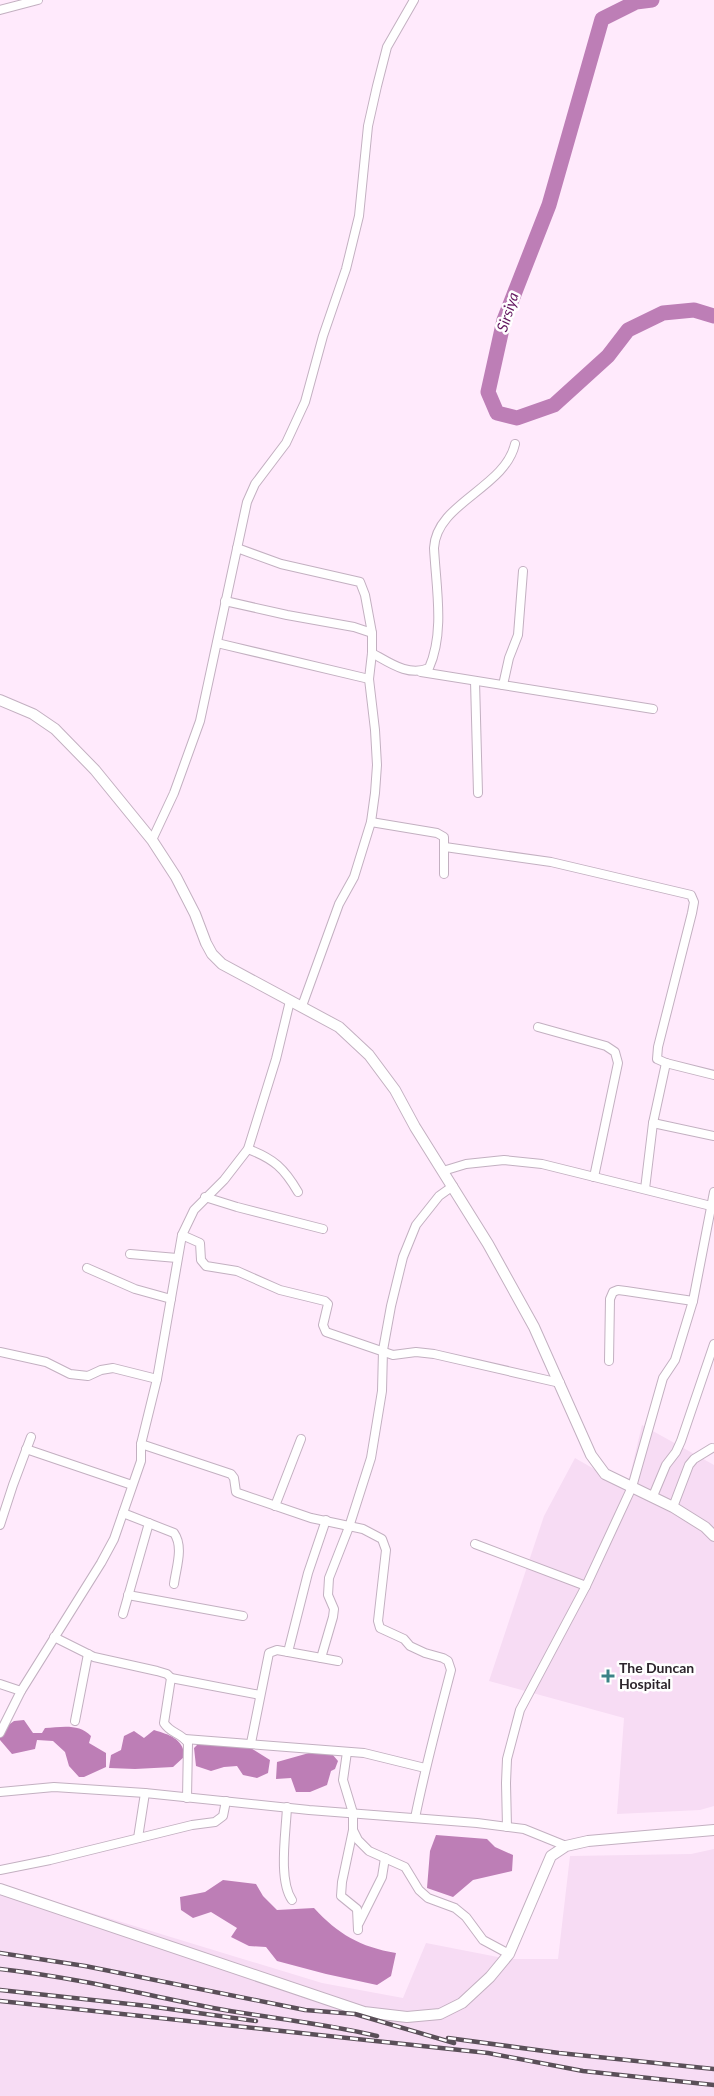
<svg xmlns="http://www.w3.org/2000/svg" width="714" height="2096" font-family="Lato,sans-serif">
  <style>
    .built { fill: #f7dcf4 }
    .water { fill: #bd7eb6 }
    .lines { fill: none; stroke-linecap: round; stroke-linejoin: round }
    .river { stroke: #bd7eb6; stroke-width: 15 }
    .street-casing { stroke: #c3b0c1; stroke-width: 10 }
    .secondary-casing { stroke: #c3b0c1; stroke-width: 12 }
    .street { stroke: #fff; stroke-width: 8 }
    .secondary { stroke: #fff; stroke-width: 10 }
    .rail-casing { stroke: #5a4f58; stroke-width: 4.5 }
    .rail { stroke: #fff; stroke-width: 2.5; stroke-dasharray: 8; stroke-linecap: butt }
    .poi-dot { fill: #3b8387; stroke: #fff; stroke-width: 2 }
    .labels { text-anchor: middle; stroke-width: 5; stroke-linejoin: round; paint-order: stroke }
    .poi-label { font-size: 14px; font-weight: bold; fill: #2d252c; stroke: #fff; text-anchor: start }
    .water-label { font-size: 15px; font-style: italic; fill: #62165e; stroke: #fff }
  </style>
  <rect width="100%" height="100%" fill="#ffeafc"/>
  <g class="built">
    <path d="M642,1425L714,1465V1806L700,1810L617,1814L624,1718L489,1681L544,1516L575,1458L627,1488Z"/>
    <path d="M714,1849V2096H0V1885L322,1983L403,1998L426,1943L508,1959H558L570,1856L691,1854Z"/>
  </g>
  <g class="water">
    <path d="M24,1720L33,1733H42L45,1728C61,1727 79,1723 91,1736L89,1743L106,1753V1767L84,1777H79L69,1766L65,1752L53,1741L37,1740L35,1749L12,1754L0,1740V1731L14,1721Z"/>
    <path d="M154,1730C170,1735 182,1738 185,1756L173,1767L135,1769L109,1768L111,1755L121,1750L124,1736L134,1731L144,1738Z"/>
    <path d="M205,1737L235,1747L246,1745L270,1760L268,1773L257,1778L243,1775L237,1766L224,1767L211,1771L196,1766L194,1748Z"/>
    <path d="M309,1753L332,1754L338,1761L335,1769L331,1771L327,1785L310,1792H296L291,1778L276,1779L277,1762Z"/>
    <path d="M436,1835L487,1839L495,1847L513,1855L512,1871L473,1880L453,1897L427,1888L430,1851Z"/>
    <path d="M223,1880L256,1884L263,1896L277,1910L314,1908C338,1934 360,1947 396,1953L391,1976L377,1985L326,1974L277,1961L266,1947L249,1946L231,1937L237,1928L211,1912L193,1918L181,1910L180,1897L205,1892Z"/>
  </g>
  <g class="lines">
    <path class="river" d="M652,0L636,2L602,19L549,205L504,320L488,392L497,413L517,418L554,405L608,356L628,330L663,313L694,310L714,316"/>
    <defs>
      <g id="street">
        <path d="M0,10L38,0"/>
        <path d="M237,548L281,564L360,582L365,595L372,633"/>
        <path d="M225,601L287,615L354,627L372,633V653L369,679L375,730L377,765L375,793L371,822L354,877L339,904L302,1006"/>
        <path d="M217,643L369,679"/>
        <path d="M372,653C390,663 409,677 429,668C445,632 436,587 434,548C436,503 505,488 515,444"/>
        <path d="M421,672L653,709"/>
        <path d="M475,681L478,793"/>
        <path d="M503,685L509,658L518,635L523,571"/>
        <path d="M371,822L437,833L444,837V874"/>
        <path d="M152,840L174,793L200,721L247,502L255,484L286,443L305,402L323,336L346,269L359,216L368,126L377,86L387,47L414,0"/>
        <path d="M445,847L551,862L691,895L694,902L692,913L658,1047L657,1059L666,1063L714,1075"/>
        <path d="M538,1027L606,1046L615,1052L618,1063L594,1177"/>
        <path d="M653,1123L714,1136"/>
        <path d="M248,1149C274,1159 284,1168 298,1192"/>
        <path d="M443,1171L466,1164L504,1160L542,1164L711,1206"/>
        <path d="M645,1189L653,1123L666,1063"/>
        <path d="M205,1197L237,1207L323,1229"/>
        <path d="M182,1235L200,1243L201,1260L206,1266L237,1271L280,1290L325,1301L328,1304L323,1325L326,1332L393,1355L416,1352L434,1354L560,1383"/>
        <path d="M130,1254L177,1258"/>
        <path d="M87,1268L135,1289L171,1299"/>
        <path d="M0,1352L46,1362L70,1374L88,1376L101,1370L113,1368L157,1379"/>
        <path d="M609,1361L610,1299L613,1292L618,1290L626,1291L693,1301"/>
        <path d="M141,1444L231,1474L234,1478L236,1492L238,1493L311,1518L363,1529L382,1539L386,1550L378,1621L380,1628L404,1639L410,1646L425,1653L443,1658L448,1661L451,1670C438,1720 425,1768 415,1818"/>
        <path d="M26,1449L132,1485"/>
        <path d="M653,1496L666,1465L676,1452L681,1441L714,1344"/>
        <path d="M275,1506L301,1439"/>
        <path d="M673,1507L689,1465L694,1459L712,1448"/>
        <path d="M123,1513L174,1533C184,1547 176,1568 174,1584"/>
        <path d="M0,1525L13,1485L31,1437"/>
        <path d="M475,1544L586,1586"/>
        <path d="M128,1595L243,1616"/>
        <path d="M123,1614L149,1523"/>
        <path d="M54,1637L94,1657L157,1671L167,1674L171,1678L164,1723C171,1734 180,1732 188,1743L187,1798"/>
        <path d="M288,1652L308,1573L326,1520"/>
        <path d="M321,1658L333,1617L334,1609L328,1595L329,1578L349,1527L371,1458L382,1391L383,1350L391,1306L403,1257L416,1225L439,1196L453,1186"/>
        <path d="M171,1678L260,1695"/>
        <path d="M0,1684L21,1691"/>
        <path d="M75,1721L88,1654"/>
        <path d="M0,1733L21,1691L101,1563L114,1539L141,1461V1444L157,1379L182,1235L194,1210L224,1180L248,1149L276,1059L290,1001"/>
        <path d="M185,1739L364,1753L425,1768"/>
        <path d="M251,1743L269,1653L277,1650L338,1661"/>
        <path d="M347,1752L343,1780L353,1813V1830L358,1840L369,1851L405,1867L419,1890L428,1898L455,1908L466,1917L483,1940L509,1954"/>
        <path d="M0,1792L54,1787L145,1793L309,1810L477,1823L524,1829L566,1846"/>
        <path d="M287,1807C286,1832 278,1880 292,1900"/>
        <path d="M507,1827L506,1783L507,1759L520,1710L586,1586L632,1487L663,1378L675,1360L693,1301L714,1192"/>
        <path d="M353,1830L342,1882L341,1896L357,1909L358,1930"/>
        <path d="M138,1838L145,1793"/>
        <path d="M0,1870L50,1860L192,1825L215,1822L223,1816L226,1801"/>
        <path d="M359,1923L382,1877L385,1858"/>
      </g>
      <g id="secondary">
        <path d="M0,700L33,714L55,729L95,770L152,840L176,877L195,914L206,943L212,954L222,964L339,1027L369,1055L395,1090L415,1127L488,1244L534,1327L591,1455L605,1474L673,1507L705,1527L714,1536"/>
        <path d="M0,1889L364,2012L407,2017L440,2014L462,2003L490,1977L509,1954L551,1856L566,1846L588,1841L714,1830"/>
      </g>
    </defs>
    <use href="#street" class="street-casing"/>
    <use href="#secondary" class="secondary-casing"/>
    <use href="#street" class="street"/>
    <use href="#secondary" class="secondary"/>
    <defs>
      <g id="rail">
        <path d="M0,1953L85,1966L305,2010L355,2014L454,2043"/>
        <path d="M0,1969C72,1977 142,1994 213,2008C268,2018 323,2023 377,2036"/>
        <path d="M0,1990L148,2006L256,2021"/>
        <path d="M0,2001L488,2053L583,2071L714,2085"/>
        <path d="M448,2038L559,2053L714,2069"/>
      </g>
    </defs>
    <use href="#rail" class="rail-casing"/>
    <use href="#rail" class="rail"/>
  </g>
  <path class="poi-dot" d="M605.5 1668.5h5v5h5v5h-5v5h-5v-5h-5v-5h5z"/>
  <g class="labels">
    <g class="poi-label">
      <text x="619" y="1673">The Duncan<tspan x="619" dy="16">Hospital</tspan></text>
    </g>
    <g class="water-label">
      <text transform="translate(508 312) rotate(-72)" y="5">Sirsiya</text>
    </g>
  </g>
</svg>
